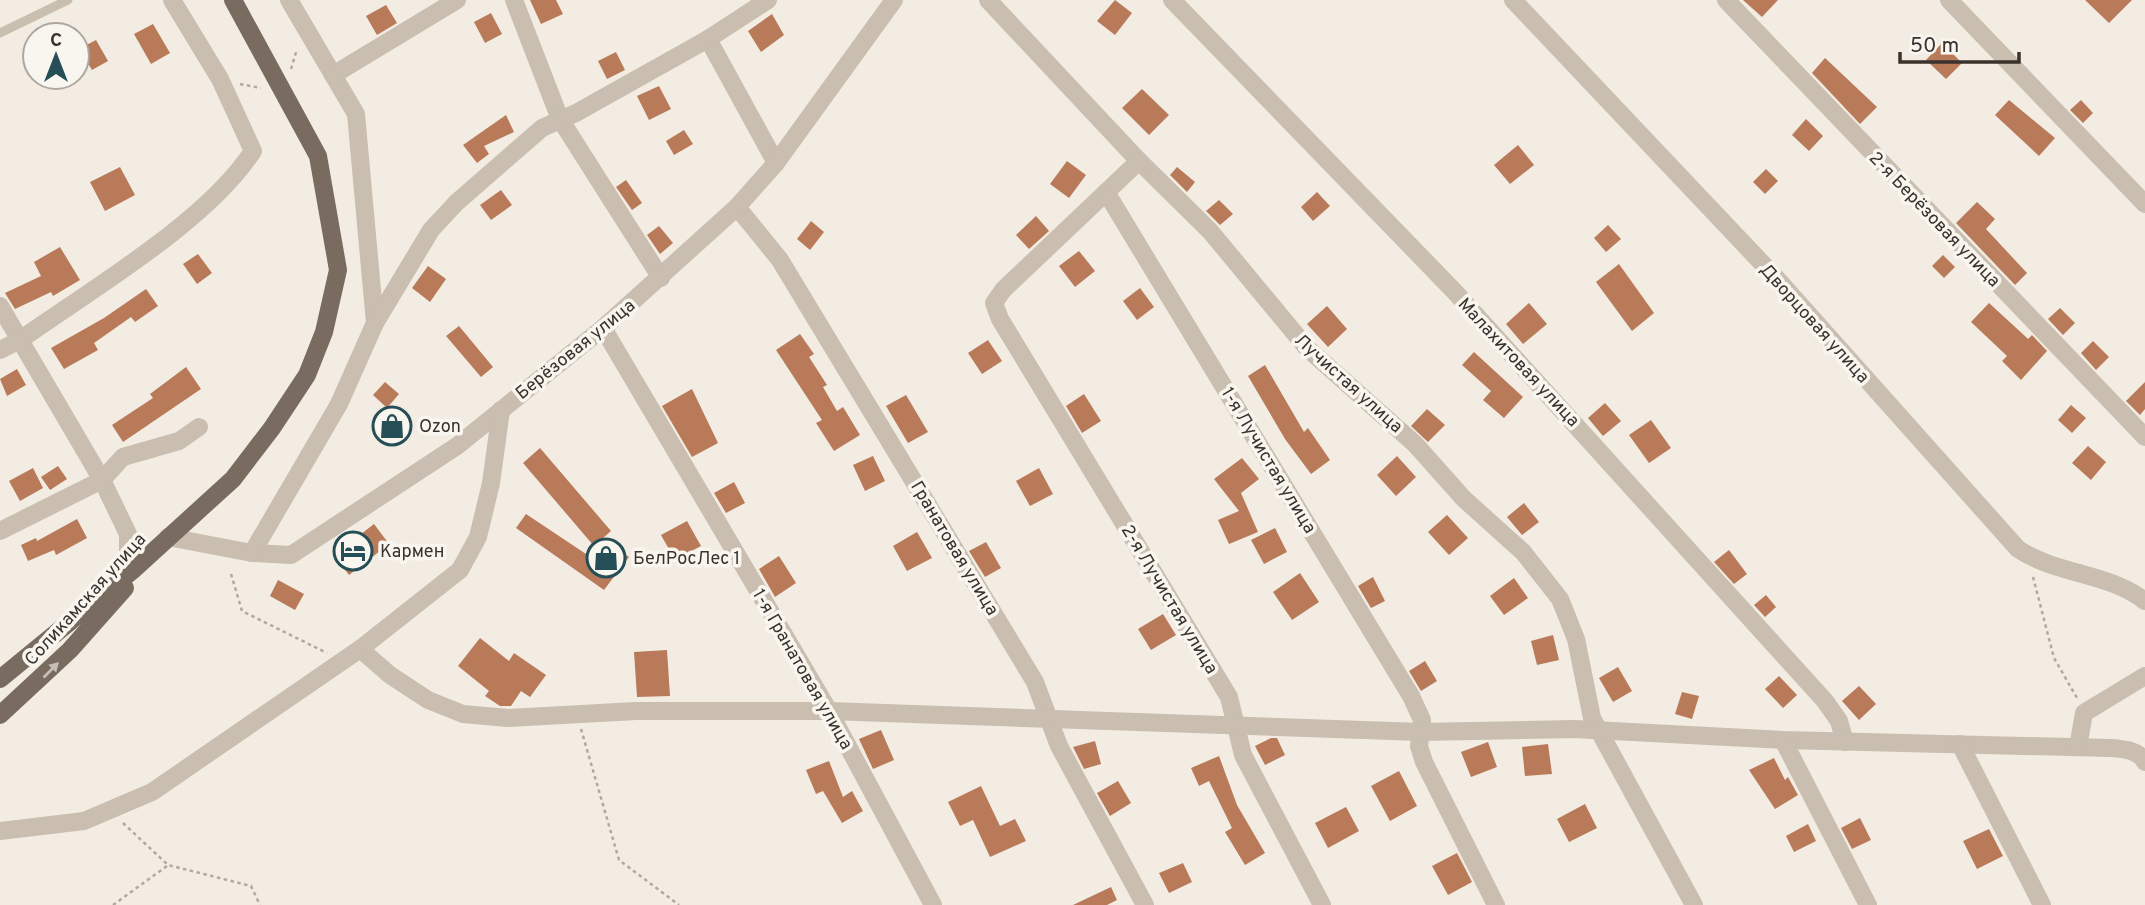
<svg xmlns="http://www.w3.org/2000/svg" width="2145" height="905" font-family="Overpass,sans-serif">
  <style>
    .building { fill: #b97a59 }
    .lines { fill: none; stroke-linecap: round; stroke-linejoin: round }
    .path { stroke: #b5a89a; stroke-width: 2.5; stroke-dasharray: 3.5 3.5; stroke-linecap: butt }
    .lane { stroke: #c9beaf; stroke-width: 9 }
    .street { stroke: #c9beaf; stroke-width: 18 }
    .primary { stroke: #796b60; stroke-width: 18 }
    .oneway { fill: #c6beb6 }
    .labels { text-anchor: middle; stroke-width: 7; stroke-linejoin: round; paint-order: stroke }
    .street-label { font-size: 18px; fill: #39322d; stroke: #f9f6ef }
    .poi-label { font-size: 18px; fill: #39322d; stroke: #f9f6ef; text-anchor: start }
  </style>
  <rect width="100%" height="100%" fill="#f2ece3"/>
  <g class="building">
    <path d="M530,0H556L563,14L541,24Z"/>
    <path d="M1115,0L1132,13L1115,35L1097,21Z"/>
    <path d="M1743,0H1778L1762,17Z"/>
    <path d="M2085,0H2132L2109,23Z"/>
    <path d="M386,5L397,23L377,35L366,16Z"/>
    <path d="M491,13L502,34L485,43L474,22Z"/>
    <path d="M772,14L784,35L761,52L748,31Z"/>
    <path d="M153,24L170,53L151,64L134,34Z"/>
    <path d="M96,40L108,61L92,70L89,65L77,71V50Z"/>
    <path d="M1942,43L1962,63L1946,79L1926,60Z"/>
    <path d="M616,52L625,70L607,79L598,61Z"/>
    <path d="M1825,58L1877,107L1860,124L1812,73Z"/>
    <path d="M659,86L671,109L649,120L637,96Z"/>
    <path d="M1142,89L1169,115L1149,135L1122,108Z"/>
    <path d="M2009,100L2055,138L2039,156L1995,115Z"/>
    <path d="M2081,100L2093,113L2083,123L2070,110Z"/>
    <path d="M506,115L514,132L484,146L489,154L477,163L463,145Z"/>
    <path d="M1806,119L1823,136L1809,151L1792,135Z"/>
    <path d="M684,130L693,144L674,155L666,141Z"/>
    <path d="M1518,145L1534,165L1510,184L1494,165Z"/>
    <path d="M1067,161L1086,175L1069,198L1050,184Z"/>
    <path d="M120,167L135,195L105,211L90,182Z"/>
    <path d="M1177,167L1195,182L1187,192L1170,175Z"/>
    <path d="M1766,169L1778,181L1765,194L1753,182Z"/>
    <path d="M626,180L642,203L632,210L616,187Z"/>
    <path d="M501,190L512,205L491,220L480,205Z"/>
    <path d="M1317,192L1330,206L1313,221L1301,207Z"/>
    <path d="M1219,200L1233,214L1220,225L1206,211Z"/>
    <path d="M1977,202L1995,219L1986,229L2027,273L2015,285L1956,223Z"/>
    <path d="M1036,216L1049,231L1029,249L1016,235Z"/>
    <path d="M811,221L824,232L810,250L797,239Z"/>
    <path d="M1608,225L1621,239L1606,252L1594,238Z"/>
    <path d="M659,226L673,243L660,254L647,235Z"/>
    <path d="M60,247L80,280L53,296L51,292L15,309L5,293L41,276L34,262Z"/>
    <path d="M1079,251L1095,271L1075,287L1059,266Z"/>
    <path d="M198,254L212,273L197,284L183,264Z"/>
    <path d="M1943,255L1955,267L1944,278L1932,266Z"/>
    <path d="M1619,264L1654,313L1632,331L1596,282Z"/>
    <path d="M428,266L446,279L430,302L412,288Z"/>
    <path d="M1140,288L1154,307L1137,320L1123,301Z"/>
    <path d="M146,289L158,306L135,322L131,317L94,343L98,350L64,369L51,348L104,318Z"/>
    <path d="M1529,303L1547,324L1523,344L1506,324Z"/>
    <path d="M1989,303L2026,337L2028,339L2032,335L2047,351L2021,380L2002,361L2007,356L1971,322Z"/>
    <path d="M1327,306L1347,329L1328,347L1307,324Z"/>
    <path d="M2060,308L2075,323L2063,335L2048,319Z"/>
    <path d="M459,326L493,367L481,377L446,336Z"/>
    <path d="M800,334L814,354L809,357L827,385L823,387L837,411L843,407L860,435L834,451L816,423L822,420L776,350Z"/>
    <path d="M988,340L1002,361L982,374L968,353Z"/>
    <path d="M2093,341L2109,357L2096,370L2081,353Z"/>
    <path d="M1474,352L1523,397L1504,418L1483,400L1491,391L1462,365Z"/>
    <path d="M1265,365L1304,432L1308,428L1330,460L1311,474L1285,439L1248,376Z"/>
    <path d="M186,367L201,389L123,442L112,425L153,398L150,394Z"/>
    <path d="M17,369L26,385L7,396L0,379Z"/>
    <path d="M385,382L399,394L387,408L373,395Z"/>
    <path d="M2145,382V409L2140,415L2126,401Z"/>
    <path d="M692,389L718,443L692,457L662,406Z"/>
    <path d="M1084,394L1101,421L1082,433L1066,406Z"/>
    <path d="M906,395L928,432L908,443L886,406Z"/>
    <path d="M1605,403L1621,421L1603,436L1588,418Z"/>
    <path d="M2071,405L2086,418L2072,433L2058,420Z"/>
    <path d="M1427,409L1445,425L1428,442L1411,426Z"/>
    <path d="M389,414L403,426L392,439L378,427Z"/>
    <path d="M1651,420L1671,448L1649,463L1629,435Z"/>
    <path d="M2088,446L2106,462L2091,480L2072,463Z"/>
    <path d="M540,448L611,531L603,538L629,557L617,573L523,463Z"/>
    <path d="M873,456L885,481L865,491L853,465Z"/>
    <path d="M1397,456L1416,477L1396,496L1377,475Z"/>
    <path d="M1242,458L1259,479L1241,493L1258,532L1229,544L1218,520L1239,511L1214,479Z"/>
    <path d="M58,466L67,479L50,490L41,477Z"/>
    <path d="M33,468L43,488L20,501L9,481Z"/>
    <path d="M1039,468L1053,494L1030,506L1016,481Z"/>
    <path d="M734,482L745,503L726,513L714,493Z"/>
    <path d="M1524,503L1539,522L1522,535L1507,517Z"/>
    <path d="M526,514L616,574L604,590L516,528Z"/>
    <path d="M1447,515L1468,538L1449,555L1428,532Z"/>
    <path d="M77,519L87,538L56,555L54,550L28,561L21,545L36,538L37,541Z"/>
    <path d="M687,521L701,546L675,560L661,535Z"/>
    <path d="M374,524L389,544L349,575L334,555Z"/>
    <path d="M1275,528L1287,552L1264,564L1251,540Z"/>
    <path d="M917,532L932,558L907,571L893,546Z"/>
    <path d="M986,542L1001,568L985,577L969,551Z"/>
    <path d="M1729,550L1747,574L1734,584L1714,562Z"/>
    <path d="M779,556L796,583L775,597L759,569Z"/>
    <path d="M1300,573L1319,602L1292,620L1273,592Z"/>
    <path d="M1373,577L1385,601L1371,608L1358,586Z"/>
    <path d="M1514,578L1528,598L1504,615L1490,596Z"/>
    <path d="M278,580L304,594L295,610L270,596Z"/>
    <path d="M1766,595L1776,607L1765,617L1754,605Z"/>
    <path d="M1163,614L1176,635L1151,650L1138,629Z"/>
    <path d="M1553,635L1559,660L1537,665L1531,641Z"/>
    <path d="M480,638L509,661L514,653L546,675L530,697L521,691L511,706H500L485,696L489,691L458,666Z"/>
    <path d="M667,650L670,696L637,697L634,652Z"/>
    <path d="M1425,661L1437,681L1421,691L1409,671Z"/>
    <path d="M1618,667L1632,691L1613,702L1599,678Z"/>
    <path d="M1779,676L1797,695L1783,708L1765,689Z"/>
    <path d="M1859,686L1876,704L1859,720L1842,701Z"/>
    <path d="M1682,692L1699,696L1692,719L1675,714Z"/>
    <path d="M881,730L894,760L873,769L859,739Z"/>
    <path d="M1271,738H1277L1285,755L1265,765L1255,746Z"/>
    <path d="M1095,741L1101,764L1084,769L1073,747Z"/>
    <path d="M1488,742L1497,767L1471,777L1461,752Z"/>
    <path d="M1548,744L1552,774L1525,776L1522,747Z"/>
    <path d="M1219,756L1237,805L1265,853L1245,865L1225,832L1232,828L1209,781L1199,786L1191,768Z"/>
    <path d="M1774,758L1785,780L1788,777L1798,795L1775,809L1749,770Z"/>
    <path d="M829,761L843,797L852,791L863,811L842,823L823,791L816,794L806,770Z"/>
    <path d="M1399,771L1417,806L1390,821L1371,786Z"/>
    <path d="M1118,781L1131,803L1110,816L1097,793Z"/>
    <path d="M981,786L1000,826L1015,819L1026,841L990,857L973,820L960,826L948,802Z"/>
    <path d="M1585,804L1597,828L1569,842L1557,819Z"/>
    <path d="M1346,807L1359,831L1328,848L1315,823Z"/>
    <path d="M1860,818L1871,840L1852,849L1841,828Z"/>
    <path d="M1808,824L1816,841L1794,852L1786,836Z"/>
    <path d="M1989,829L2003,856L1977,869L1963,841Z"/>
    <path d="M1457,853L1472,882L1448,895L1432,866Z"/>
    <path d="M1183,863L1192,882L1169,893L1159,873Z"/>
    <path d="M1111,887L1117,900L1107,905H1073Z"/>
  </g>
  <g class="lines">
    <g class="path">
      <path d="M291,69L297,49"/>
      <path d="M240,84L261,88"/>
      <path d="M231,574L242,611L327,653"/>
      <path d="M2033,577L2054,658L2077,698"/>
      <path d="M581,729L619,860L679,905"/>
      <path d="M123,823L168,865L251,886L260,905"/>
      <path d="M113,905L167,866"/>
    </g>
    <path class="lane" d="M0,33L68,0"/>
    <g class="street">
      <path d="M289,0L356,114L375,323"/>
      <path d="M514,0L560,119L661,278"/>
      <path d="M988,0L1139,161L1210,231L1307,348L1415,444L1464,499L1523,552L1560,599L1576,639L1592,718L1694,905"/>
      <path d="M1172,0L1455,292L1825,701L1839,721L1845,742"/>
      <path d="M1513,0L1778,280L2018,549C2057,575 2107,572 2145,601"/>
      <path d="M1726,0L2145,437"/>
      <path d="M1949,0L2145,204"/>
      <path d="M708,39L776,163"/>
      <path d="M333,75L457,0"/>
      <path d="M1139,161L1003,290L994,303L1000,319L1229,697L1243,755L1322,905"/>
      <path d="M1106,192L1411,696L1422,720L1419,746L1424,762L1496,905"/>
      <path d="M737,207L780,260L1035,682L1059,746L1145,905"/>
      <path d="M0,306L102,480L128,534V557L133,570"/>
      <path d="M603,328L829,711L933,905"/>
      <path d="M0,350L20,340C90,290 207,222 253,151L220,79L172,0"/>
      <path d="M0,531L102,480L123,457L179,441L199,427"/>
      <path d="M168,537L252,553L291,555L457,446L603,328L737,207L776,163L894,0"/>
      <path d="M252,553L339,404L375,323L431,230L456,203L542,128L576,113L708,39L768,0"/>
      <path d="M360,649L390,675L428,700L463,714L508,718L636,711H829L1421,732L1574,729L1783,740L2110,748C2123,749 2139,750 2145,762"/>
      <path d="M1783,740L1868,905"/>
      <path d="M1960,744L2042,905"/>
      <path d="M2078,747L2084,713L2145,676"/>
      <path d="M0,831L84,821L152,792L360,649L460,570L478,537L491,483L501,410"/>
    </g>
    <g class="primary">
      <path d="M0,679L133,570L233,479L272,428L307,375L324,332L338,270L318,156L233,0"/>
      <path d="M0,715L70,650L125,588"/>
    </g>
  </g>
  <defs><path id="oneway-solid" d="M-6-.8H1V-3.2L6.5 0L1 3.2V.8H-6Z" transform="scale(1.75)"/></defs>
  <use class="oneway" href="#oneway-solid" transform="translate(51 670) rotate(-45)"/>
  <defs>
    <symbol id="shop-ring" viewBox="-11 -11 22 22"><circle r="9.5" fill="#f9f6ef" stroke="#264e56" stroke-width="1.5"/><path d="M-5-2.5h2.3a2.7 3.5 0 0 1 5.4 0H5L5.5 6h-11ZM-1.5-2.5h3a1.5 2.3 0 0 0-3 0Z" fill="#264e56"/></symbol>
    <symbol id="hotel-ring" viewBox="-11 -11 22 22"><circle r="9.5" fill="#f9f6ef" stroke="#264e56" stroke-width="1.5"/><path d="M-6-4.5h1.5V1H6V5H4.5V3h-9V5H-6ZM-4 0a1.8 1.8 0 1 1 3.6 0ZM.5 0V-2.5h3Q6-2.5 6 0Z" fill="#264e56"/></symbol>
  </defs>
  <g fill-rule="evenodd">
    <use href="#shop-ring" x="370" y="404" width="44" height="44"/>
    <use href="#hotel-ring" x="331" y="529" width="44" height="44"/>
    <use href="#shop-ring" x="584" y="536" width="44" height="44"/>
  </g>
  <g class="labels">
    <g class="street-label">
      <text transform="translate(1935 219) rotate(46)" y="6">2-я Берёзовая улица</text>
      <text transform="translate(1815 323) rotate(48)" y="6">Дворцовая улица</text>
      <text transform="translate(575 349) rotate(-39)" y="6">Берёзовая улица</text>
      <text transform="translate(1519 362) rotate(47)" y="6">Малахитовая улица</text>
      <text transform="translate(1349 383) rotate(42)" y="6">Лучистая улица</text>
      <text transform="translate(1269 460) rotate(59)" y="6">1-я Лучистая улица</text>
      <text transform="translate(955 548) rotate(59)" y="6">Гранатовая улица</text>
      <text transform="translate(85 599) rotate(-48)" y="6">Соликамская улица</text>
      <text transform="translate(1170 599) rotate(59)" y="6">2-я Лучистая улица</text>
      <text transform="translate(803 669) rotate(60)" y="6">1-я Гранатовая улица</text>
    </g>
    <g class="poi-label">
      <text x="419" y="432">Ozon</text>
      <text x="380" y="557">Кармен</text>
      <text x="633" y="564">БелРосЛес 1</text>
    </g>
  </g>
  <g transform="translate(56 56)"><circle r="33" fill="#f9f6ef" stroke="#aca8a1" stroke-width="2"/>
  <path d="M0-5L12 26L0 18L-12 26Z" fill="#264e56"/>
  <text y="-10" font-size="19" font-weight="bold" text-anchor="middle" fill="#39322d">С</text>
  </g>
  <path d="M1900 52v10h119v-10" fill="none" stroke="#39322d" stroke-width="3.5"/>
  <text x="1910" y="52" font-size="21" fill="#39322d" stroke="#f9f6ef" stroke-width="5" paint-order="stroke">50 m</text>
</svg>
